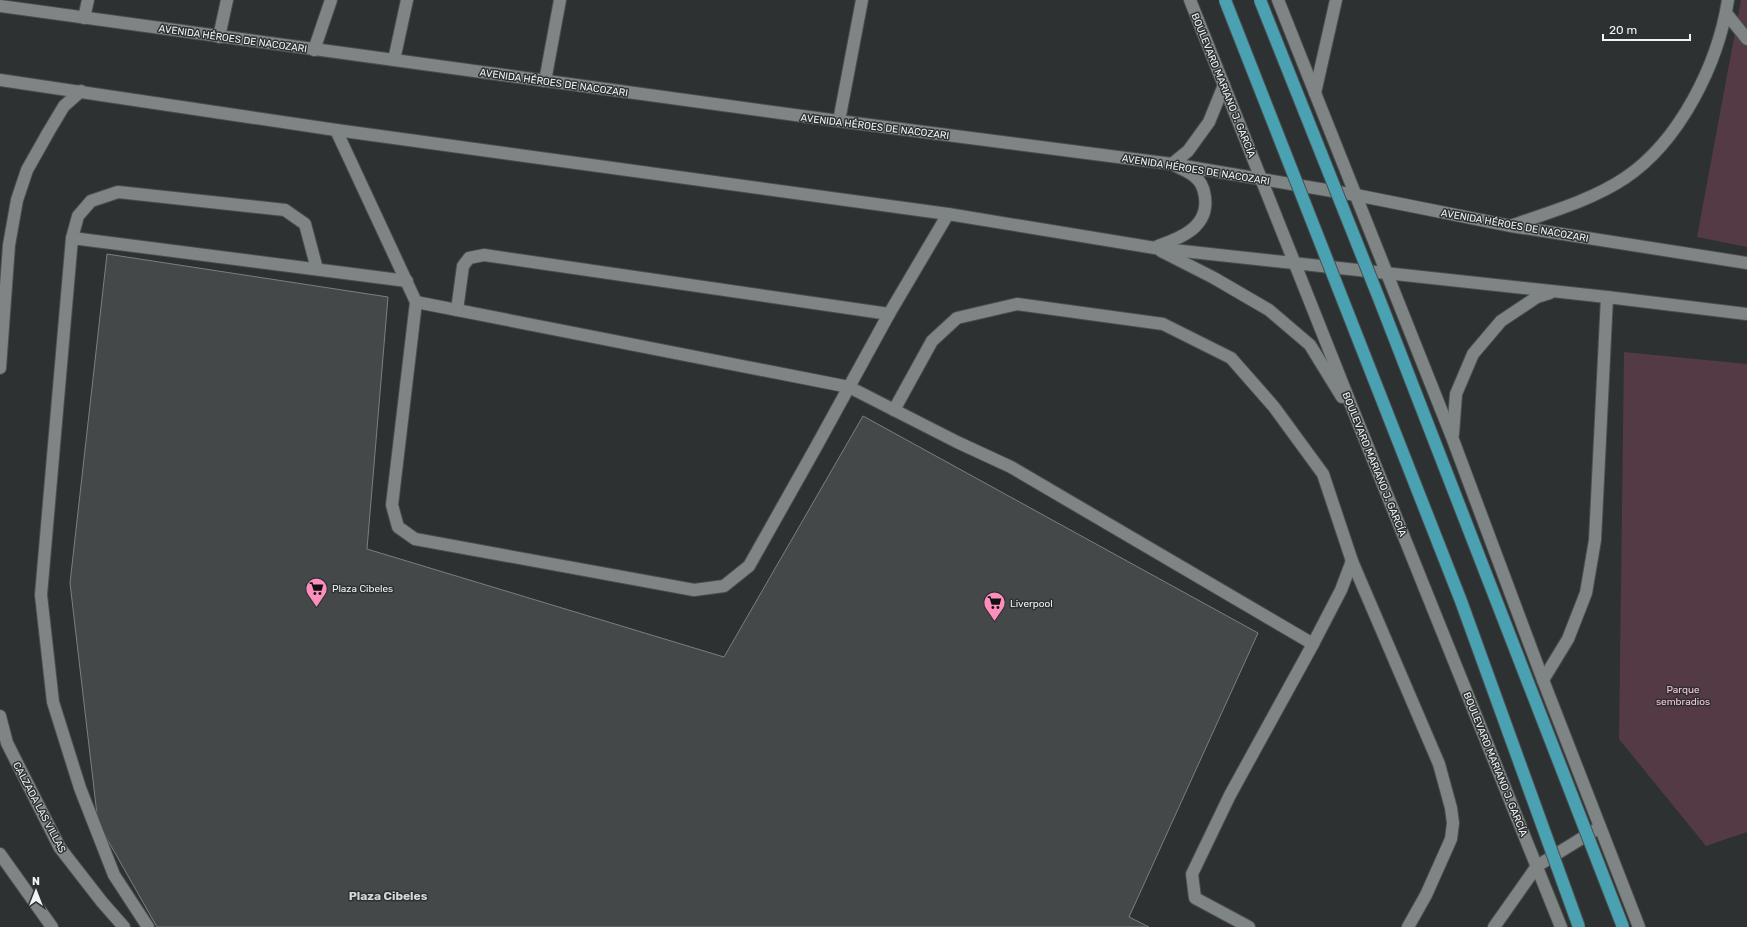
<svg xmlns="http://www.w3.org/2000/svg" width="1747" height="927" font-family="Rubik,sans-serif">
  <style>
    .green { fill: #533a44 }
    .building { fill: #444849; stroke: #7a7f80 }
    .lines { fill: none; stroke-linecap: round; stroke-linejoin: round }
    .lane-casing { stroke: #4b4e4f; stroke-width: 14 }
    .street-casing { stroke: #4b4e4f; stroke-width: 14 }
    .secondary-casing { stroke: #4b4e4f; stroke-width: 14 }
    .lane { stroke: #7f8485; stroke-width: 12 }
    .street { stroke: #7f8485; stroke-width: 12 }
    .secondary { stroke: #7f8485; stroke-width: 12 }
    .primary-bridge-casing { stroke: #4b4e4f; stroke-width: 14; stroke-linecap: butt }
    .primary-bridge { stroke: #49a1b1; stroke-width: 12 }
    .labels { text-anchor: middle; stroke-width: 3; stroke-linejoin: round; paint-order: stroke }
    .street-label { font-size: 10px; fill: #f1f4f5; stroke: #2d3132 }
    .poi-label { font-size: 10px; fill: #f1f4f5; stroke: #2d3132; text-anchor: start }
    .park-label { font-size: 10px; fill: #fac4d8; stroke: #2d3132 }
    .quarter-label { font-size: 12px; font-weight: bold; fill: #d3d9da; stroke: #2d3132 }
  </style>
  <rect width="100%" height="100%" fill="#2d3132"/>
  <g class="green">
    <path d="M1741,0H1747V247L1697,237Z"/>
    <path d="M1624,352L1747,364V832L1706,846L1619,739Z"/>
  </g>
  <path class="building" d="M107,254L388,297L367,549L724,657L863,416L1258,633L1129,917L1149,927H157L98,823L70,583Z"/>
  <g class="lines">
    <defs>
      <g id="lane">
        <path d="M84,18L88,0"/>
        <path d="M219,37L227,0"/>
        <path d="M545,81L560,0"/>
        <path d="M839,121L862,0"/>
        <path d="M336,130L416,302L392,505L398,527L415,539L694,590L724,586L749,566L816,447L889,314L948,214"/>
        <path d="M72,238L78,216L91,201L118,192L285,210L305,224L317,269"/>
        <path d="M416,302L849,387L957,442L1011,467L1313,644"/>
        <path d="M457,310L463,266L469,258L484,255L889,314"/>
        <path d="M894,410L932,341L957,318L1017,304L1163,324L1231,358L1274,407L1323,474L1352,561"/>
        <path d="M1543,680L1568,639L1586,593L1595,540L1607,297"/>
        <path d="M148,927L114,875L80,788L53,702L41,595L72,238L407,281"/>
        <path d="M1249,927L1195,898L1192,874L1230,795L1313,644L1341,590L1352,561L1439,764L1451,808L1453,823L1451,839L1426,895L1408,927"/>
        <path d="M1494,927L1537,866L1600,827"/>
      </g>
      <g id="street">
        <path d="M314,50L331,0"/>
        <path d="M394,60L407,0"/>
        <path d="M1315,93L1336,0"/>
        <path d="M0,368L9,245L17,200L27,170L49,131L64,106L81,91"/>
        <path d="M0,716L7,743L60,848L102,902L124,927"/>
        <path d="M0,854L52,927"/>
      </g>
      <g id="secondary">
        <path d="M1190,0L1359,425L1561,927"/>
        <path d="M1278,0L1452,437L1543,680L1639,927"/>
        <path d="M0,6L839,121L1172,164L1356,195L1511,226L1747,263"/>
        <path d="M1726,13L1747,39"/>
        <path d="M0,80L336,130L948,214L1155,248L1607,297L1747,314"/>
        <path d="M1513,225C1550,212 1592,200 1625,178C1680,141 1718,64 1728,0"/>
        <path d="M1158,246C1181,238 1209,227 1205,197C1204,189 1201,181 1194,176C1188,171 1179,168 1172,164L1188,151L1209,122L1224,85"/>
        <path d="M1161,251L1214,278L1269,310L1310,345L1342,397"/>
        <path d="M1453,434L1456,394L1473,354L1501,321L1537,297L1550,293"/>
      </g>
    </defs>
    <use href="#lane" class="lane-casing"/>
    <use href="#street" class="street-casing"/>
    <use href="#secondary" class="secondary-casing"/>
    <use href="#lane" class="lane"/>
    <use href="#street" class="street"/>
    <use href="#secondary" class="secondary"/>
    <defs>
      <g id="primary-bridge">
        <path d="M1225,0L1461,601L1579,927"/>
        <path d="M1260,0L1380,301L1623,927"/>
      </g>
    </defs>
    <use href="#primary-bridge" class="primary-bridge-casing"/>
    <use href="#primary-bridge" class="primary-bridge"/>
  </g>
  <defs>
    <symbol id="supermarket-pin" viewBox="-11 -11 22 30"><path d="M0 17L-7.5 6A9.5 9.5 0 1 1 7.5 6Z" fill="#fe8ebe" stroke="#2d3132"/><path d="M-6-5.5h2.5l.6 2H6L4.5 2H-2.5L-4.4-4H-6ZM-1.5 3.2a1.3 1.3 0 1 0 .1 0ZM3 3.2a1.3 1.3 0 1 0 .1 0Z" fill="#111"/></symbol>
  </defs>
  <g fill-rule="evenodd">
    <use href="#supermarket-pin" x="304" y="576" width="25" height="34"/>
    <use href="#supermarket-pin" x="982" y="590" width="25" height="34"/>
  </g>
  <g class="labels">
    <g class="street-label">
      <text transform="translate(233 38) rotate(8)" y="4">AVENIDA HÉROES DE NACOZARI</text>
      <text transform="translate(554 82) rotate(8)" y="4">AVENIDA HÉROES DE NACOZARI</text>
      <text transform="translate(1224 85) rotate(68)" y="4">BOULEVARD MARIANO J. GARCÍA</text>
      <text transform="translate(875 126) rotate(7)" y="4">AVENIDA HÉROES DE NACOZARI</text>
      <text transform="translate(1196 169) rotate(9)" y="4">AVENIDA HÉROES DE NACOZARI</text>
      <text transform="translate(1515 225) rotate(10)" y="4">AVENIDA HÉROES DE NACOZARI</text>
      <text transform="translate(1375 464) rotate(68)" y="4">BOULEVARD MARIANO J. GARCÍA</text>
      <text transform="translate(1496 764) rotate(68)" y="4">BOULEVARD MARIANO J. GARCÍA</text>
      <text transform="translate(40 807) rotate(62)" y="4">CALZADA LAS VILLAS</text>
    </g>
    <g class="poi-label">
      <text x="332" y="592">Plaza Cibeles</text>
      <text x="1010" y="607">Liverpool</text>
    </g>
    <g class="park-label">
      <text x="1683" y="693">Parque<tspan x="1683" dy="12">sembradios</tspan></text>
    </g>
    <g class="quarter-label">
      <text x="388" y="900">Plaza Cibeles</text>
    </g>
  </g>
  <g transform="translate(36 891)" stroke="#2d3132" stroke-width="3" paint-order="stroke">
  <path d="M0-3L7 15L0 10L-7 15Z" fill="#f1f4f5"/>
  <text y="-6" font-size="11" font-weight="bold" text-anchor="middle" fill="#f1f4f5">N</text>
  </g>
  <path d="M1603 34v6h87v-6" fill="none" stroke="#f1f4f5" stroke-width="2"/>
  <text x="1609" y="34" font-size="12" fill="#f1f4f5" stroke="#2d3132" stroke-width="3" paint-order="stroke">20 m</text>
</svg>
